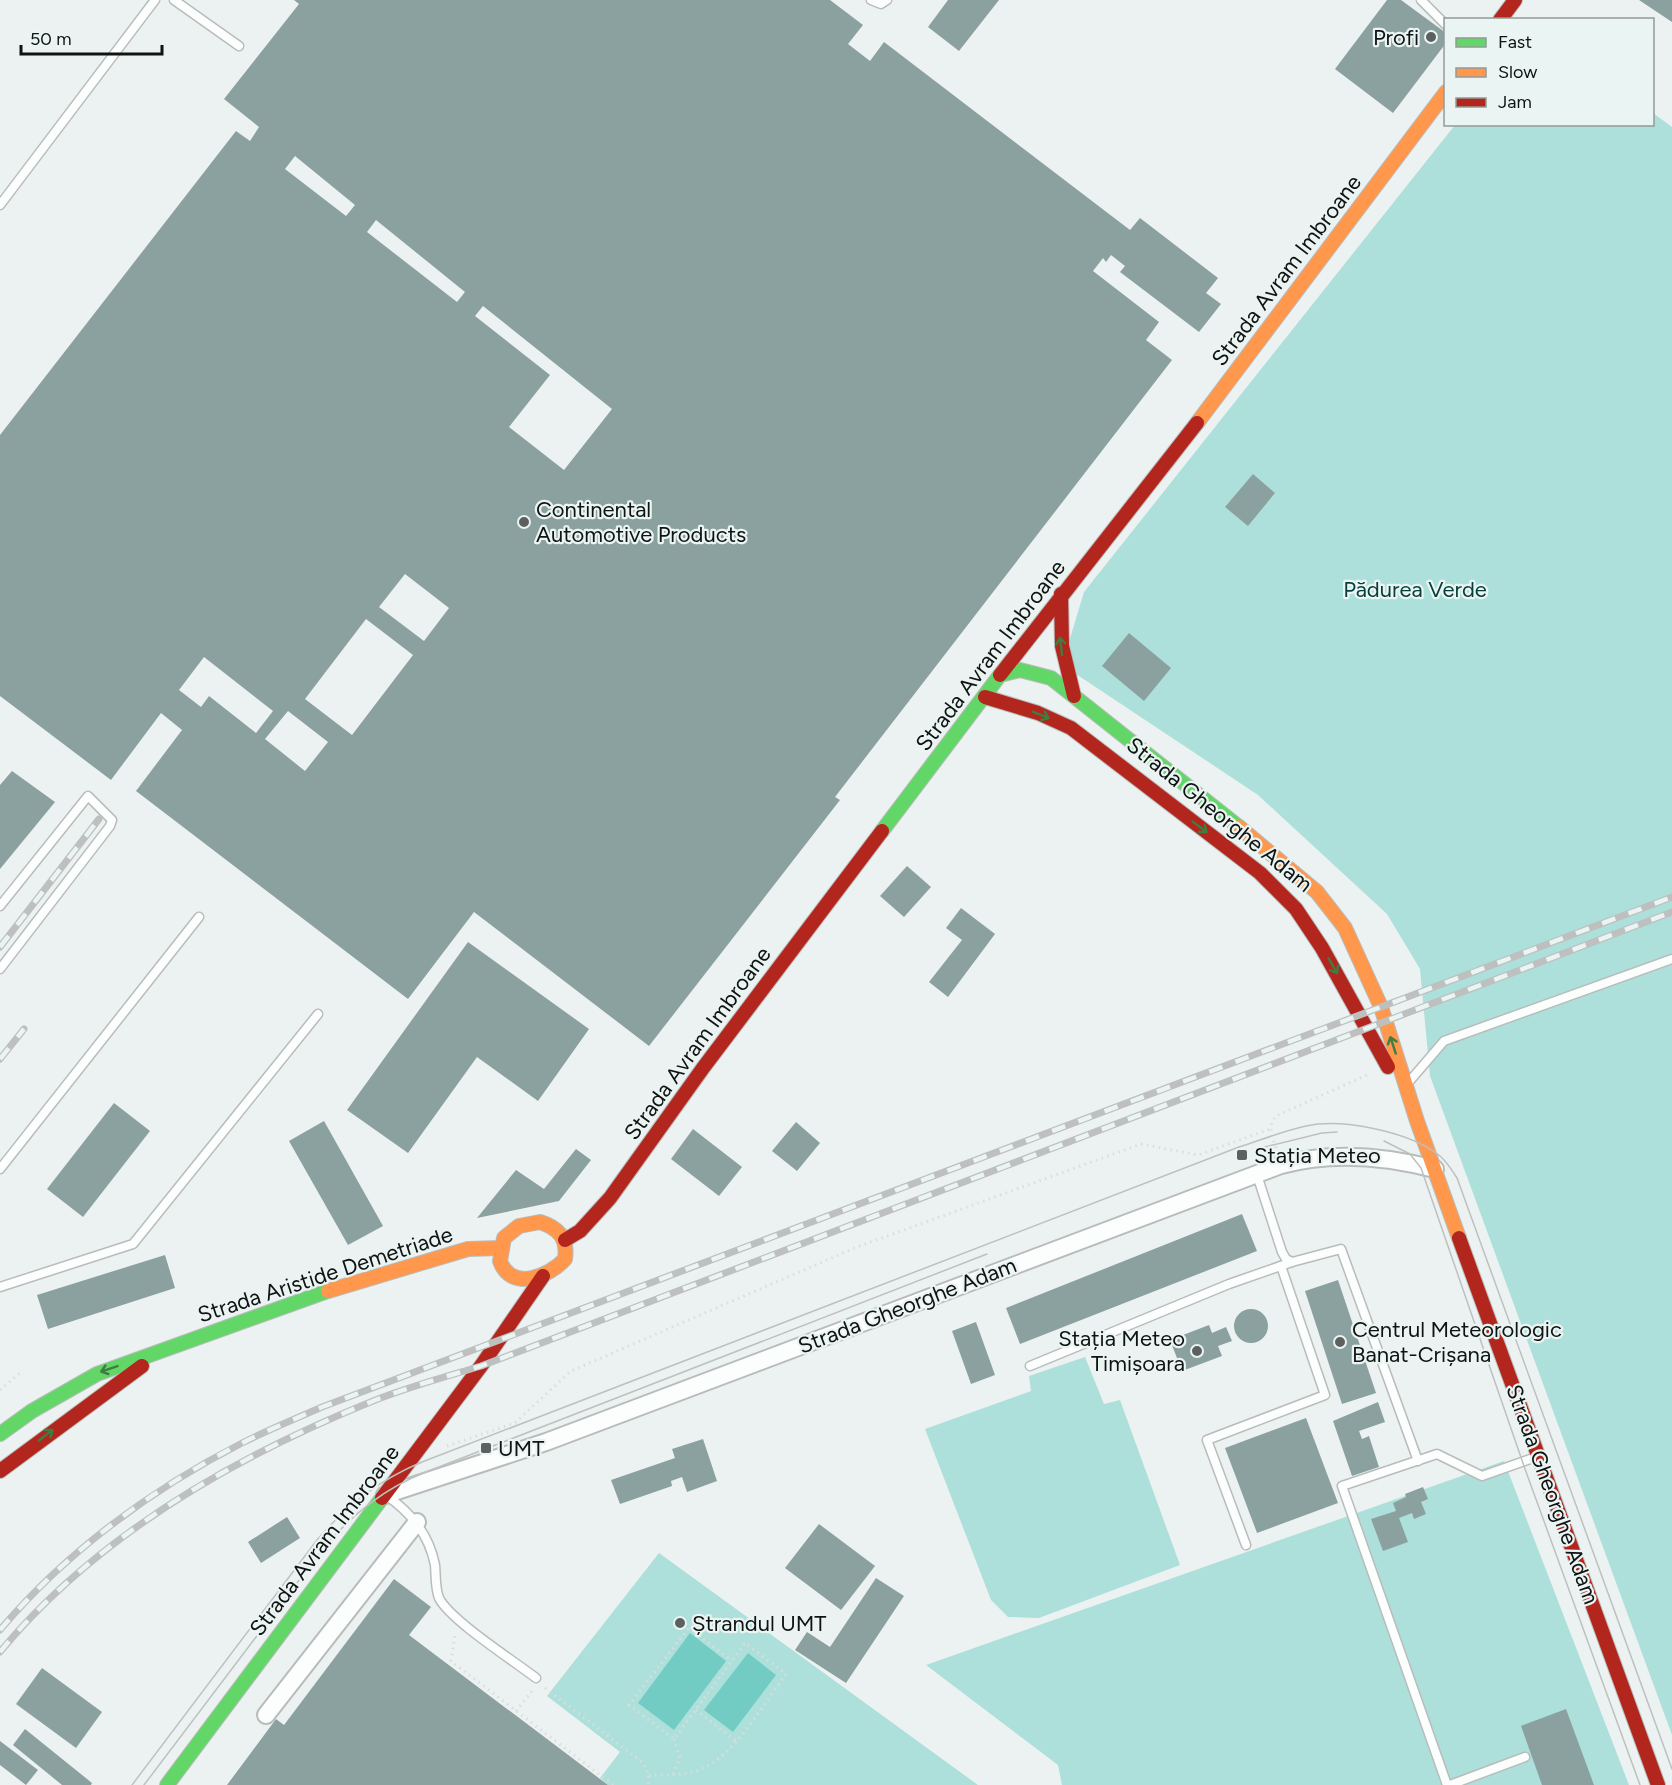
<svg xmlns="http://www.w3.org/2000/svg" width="1672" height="1785" font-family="Figtree,sans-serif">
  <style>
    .green { fill: #ade0db }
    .water { fill: #72ccc4 }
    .building { fill: #8ba19f; fill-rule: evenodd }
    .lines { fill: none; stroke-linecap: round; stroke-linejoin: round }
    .lane-casing { stroke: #b8bdbc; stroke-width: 11 }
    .street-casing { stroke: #b8bdbc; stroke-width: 20 }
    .fast-casing { stroke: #b8bdbc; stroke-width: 16 }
    .slow-casing { stroke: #b8bdbc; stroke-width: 16 }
    .jam-casing { stroke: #b8bdbc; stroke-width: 16 }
    .path { stroke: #dbdddd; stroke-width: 3; stroke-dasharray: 1.5 4.5; stroke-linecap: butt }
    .lane { stroke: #fcfdfd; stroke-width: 8 }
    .street { stroke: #fcfdfd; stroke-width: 16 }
    .fast { stroke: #63d668; stroke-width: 14 }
    .slow { stroke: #ff974d; stroke-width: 14 }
    .jam { stroke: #b3261e; stroke-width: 14 }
    .tram { stroke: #bec0c0; stroke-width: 1.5 }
    .rail-casing { stroke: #bec0c0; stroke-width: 7 }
    .rail { stroke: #eaf4f2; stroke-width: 4.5; stroke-dasharray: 14; stroke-linecap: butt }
    .oneway { stroke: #3d7e41 }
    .poi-dot { fill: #5c6160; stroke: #eaf4f2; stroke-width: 2 }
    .labels { text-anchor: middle; stroke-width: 4.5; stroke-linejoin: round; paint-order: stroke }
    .poi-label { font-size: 22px; fill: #0f1312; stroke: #eaf4f2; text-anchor: start }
    .street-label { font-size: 22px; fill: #0f1312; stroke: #eaf4f2 }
    .park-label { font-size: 22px; fill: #053f3b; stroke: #eaf4f2 }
  </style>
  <rect width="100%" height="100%" fill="#ecf2f1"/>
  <g class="green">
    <path d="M1653,113L1672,127V1735L1430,1076L1420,969L1387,914L1258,795L1076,674L1068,645L1084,592L1455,125L1652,124Z"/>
    <path d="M1085,1357L1104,1404L1120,1400L1180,1565L1039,1618L1008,1617L991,1600L925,1429L1031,1391L1029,1376Z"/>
    <path d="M1504,1461L1629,1785H1062L1058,1765L926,1665Z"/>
    <path d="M659,1553L978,1785H608L600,1778L620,1752L547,1696Z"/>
  </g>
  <g class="water">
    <path d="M690,1633L726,1661L674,1730L638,1703Z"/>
    <path d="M748,1653L776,1675L733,1732L704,1710Z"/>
  </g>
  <g class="building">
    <path d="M294,0H830L863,25L848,44L870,61L884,42L1130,230L1140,218L1218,278L1206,293L1221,304L1199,332L1120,272L1125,266L1111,255L1106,262L1103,258L1093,271L1159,322L1146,340L1172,360L835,797L840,800L649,1046L474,912L408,999L136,791L182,730L161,713L111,780L0,696V435L236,131L250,141L259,127L224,99L299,4ZM295,156L355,205L346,216L285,169ZM376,220L465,292L457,302L367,232ZM483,306L612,409L564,470L509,427L550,375L475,316ZM405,574L449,608L424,641L379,607ZM366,619L413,655L352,735L305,699ZM204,657L273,711L256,733L209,696L201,707L179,690ZM288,711L328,742L305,771L265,739Z"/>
    <path d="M948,0H999L959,51L928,27Z"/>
    <path d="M1387,0H1401L1446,33V43L1393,113L1335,69Z"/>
    <path d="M1639,0H1672V22Z"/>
    <path d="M1253,474L1275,493L1248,526L1225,507Z"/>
    <path d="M1129,633L1171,668L1144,701L1102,666Z"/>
    <path d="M12,771L55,802L0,869V785Z"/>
    <path d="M907,866L931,887L904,917L880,896Z"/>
    <path d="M961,908L995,934L948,997L929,982L962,940L946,928Z"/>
    <path d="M468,942L589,1029L538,1101L477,1057L408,1153L347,1110Z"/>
    <path d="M114,1103L150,1131L83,1217L47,1189Z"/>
    <path d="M324,1121L383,1226L348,1245L289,1141Z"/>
    <path d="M796,1122L820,1143L797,1171L772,1151Z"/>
    <path d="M693,1129L742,1167L719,1196L671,1159Z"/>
    <path d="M576,1149L591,1160L559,1201L477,1218L516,1170L544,1189Z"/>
    <path d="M1242,1214L1257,1251L1020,1344L1006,1308Z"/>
    <path d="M165,1255L175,1288L48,1329L37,1295Z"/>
    <path d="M1338,1280L1376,1393L1342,1404L1305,1291Z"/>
    <circle cx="1251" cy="1326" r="17"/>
    <path d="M976,1322L995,1375L971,1384L952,1331Z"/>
    <path d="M1209,1325L1212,1333L1226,1327L1232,1341L1218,1346L1222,1356L1182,1371L1170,1340Z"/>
    <path d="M1378,1402L1385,1422L1359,1431L1362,1439L1369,1436L1379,1467L1352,1476L1333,1421Z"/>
    <path d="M1306,1418L1338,1503L1257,1533L1225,1448Z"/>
    <path d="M703,1439L717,1481L687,1492L682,1477L671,1481L672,1486L620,1504L611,1480L675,1458L672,1449Z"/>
    <path d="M1423,1487L1428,1499L1421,1502L1426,1514L1414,1519L1412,1513L1399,1518L1408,1542L1383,1551L1371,1519L1396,1511L1393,1503L1406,1497L1405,1494Z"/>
    <path d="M287,1517L300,1538L261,1563L248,1542Z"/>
    <path d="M819,1524L875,1566L841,1610L785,1568Z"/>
    <path d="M876,1578L904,1596L846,1683L795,1650L807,1632L830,1647Z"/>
    <path d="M394,1579L431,1607L409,1635L608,1785H227L276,1719L284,1725Z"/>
    <path d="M42,1668L102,1712L76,1748L16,1704Z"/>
    <path d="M1566,1709L1594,1785H1542L1521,1726Z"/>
    <path d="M25,1729L92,1783L91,1785H62L13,1745Z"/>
    <path d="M0,1741L38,1770L26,1785L0,1765Z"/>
  </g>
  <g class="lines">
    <defs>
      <g id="lane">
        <path d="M174,0L239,46"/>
        <path d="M871,0L881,4L887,0"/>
        <path d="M1421,0L1446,25"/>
        <path d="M0,205L155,0"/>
        <path d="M0,906L88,796L112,820L110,826L0,969"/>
        <path d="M1408,1083L1444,1041L1672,959"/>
        <path d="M0,1169L199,917"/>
        <path d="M1257,1175L1282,1252L1286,1259L1292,1262"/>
        <path d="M0,1287L133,1244L318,1014"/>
        <path d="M1030,1366L1229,1284L1292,1262L1341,1249L1418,1461"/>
        <path d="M386,1495C411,1513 429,1534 435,1565C436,1575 435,1588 439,1598C450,1620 514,1661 536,1678"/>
        <path d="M1246,1545L1207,1440L1325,1395L1281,1266"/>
        <path d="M1447,1785L1342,1486L1437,1454L1482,1476L1536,1457"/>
        <path d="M1450,1785L1525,1757"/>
      </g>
      <g id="street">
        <path d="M385,1495L546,1442L1281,1165C1332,1151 1385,1156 1435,1169"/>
        <path d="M266,1715L417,1522"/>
      </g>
      <g id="fast">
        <path d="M882,831L1000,675L1020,670L1051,678L1239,827"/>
        <path d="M0,1434L32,1411L97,1374L328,1291"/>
        <path d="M167,1785L382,1498"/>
      </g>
      <g id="slow">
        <path d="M1197,423L1446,92"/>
        <path d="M1239,827L1317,892L1345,928L1381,1007L1417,1121L1459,1238"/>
        <path d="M540,1222C559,1228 568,1239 565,1259C549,1277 511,1292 500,1261L504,1238L519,1226Z"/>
        <path d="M328,1291L468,1249L500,1248"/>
      </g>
      <g id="jam">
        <path d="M1500,20L1515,0"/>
        <path d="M1061,594L1062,646L1074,696"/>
        <path d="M1000,675L1197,423"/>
        <path d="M985,697L1038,713L1071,728L1260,873L1296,909L1322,948L1388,1067"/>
        <path d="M1459,1238L1658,1785"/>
        <path d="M565,1240L580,1231L610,1198L703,1068L882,831"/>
        <path d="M0,1471L142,1366"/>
        <path d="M382,1498L481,1366L543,1276"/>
      </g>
    </defs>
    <use href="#lane" class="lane-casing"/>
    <use href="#street" class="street-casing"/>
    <use href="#fast" class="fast-casing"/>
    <use href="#slow" class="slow-casing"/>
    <use href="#jam" class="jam-casing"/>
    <g class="path">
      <path d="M1444,44L1446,45"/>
      <path d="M1276,1148C1272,1135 1267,1127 1276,1116L1367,1075"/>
      <path d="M0,1390L21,1372"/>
      <path d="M447,1446L515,1423L571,1371L857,1247L1141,1144L1198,1155L1270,1129"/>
      <path d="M689,1628L732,1661"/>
      <path d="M455,1636L451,1661L613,1785"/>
      <path d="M545,1688L642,1762L649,1775L648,1785"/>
      <path d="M696,1710L736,1741"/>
      <path d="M516,1711L532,1691"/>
      <path d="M673,1774L680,1758L674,1739"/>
      <path d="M649,1775C665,1775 683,1776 699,1770C734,1757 764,1703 786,1674L745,1643L674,1739L629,1705L702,1611"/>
    </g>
    <use href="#lane" class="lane"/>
    <use href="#street" class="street"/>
    <use href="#fast" class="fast"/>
    <use href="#slow" class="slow"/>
    <use href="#jam" class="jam"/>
    <g class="tram">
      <path d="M1384,1141L1410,1154L1421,1168L1525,1469L1640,1785"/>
      <path d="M1261,1148L1322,1133L1337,1132"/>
      <path d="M132,1785L317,1540C347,1505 379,1480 422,1462L1239,1147C1261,1140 1283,1131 1306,1126C1342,1118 1411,1132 1440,1156C1447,1162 1452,1170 1457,1178L1672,1769"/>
      <path d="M144,1785L325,1546C354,1513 385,1488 426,1472L987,1254"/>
    </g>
    <defs>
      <g id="rail">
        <path d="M0,947L99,819"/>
        <path d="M0,1059L24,1029"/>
        <path d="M0,1630C66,1552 152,1489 242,1443C268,1430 295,1419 322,1407L1672,897"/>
        <path d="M0,1652C96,1536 234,1457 373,1401C408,1387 445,1377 481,1366L1672,912"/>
      </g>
    </defs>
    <use href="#rail" class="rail-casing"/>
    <use href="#rail" class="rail"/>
  </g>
  <defs><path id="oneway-shaft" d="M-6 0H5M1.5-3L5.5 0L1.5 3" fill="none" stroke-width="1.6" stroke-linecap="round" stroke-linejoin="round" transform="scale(1.5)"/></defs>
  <g class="oneway">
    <use href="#oneway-shaft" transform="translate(1061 646) rotate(-97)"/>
    <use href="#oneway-shaft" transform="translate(1041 715) rotate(22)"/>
    <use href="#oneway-shaft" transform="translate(1200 827) rotate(37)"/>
    <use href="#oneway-shaft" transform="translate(1333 966) rotate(60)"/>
    <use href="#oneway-shaft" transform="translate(1393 1045) rotate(-108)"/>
    <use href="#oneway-shaft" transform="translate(109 1369) rotate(161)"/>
    <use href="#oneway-shaft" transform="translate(46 1435) rotate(-38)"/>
  </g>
  <g class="poi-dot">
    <circle cx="1431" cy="37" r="6"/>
    <circle cx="524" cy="522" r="6"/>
    <rect x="1236" y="1149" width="12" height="12" rx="3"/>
    <circle cx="1340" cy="1342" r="6"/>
    <circle cx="1197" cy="1351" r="6"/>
    <rect x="480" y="1442" width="12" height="12" rx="3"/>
    <circle cx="680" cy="1623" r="6"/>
  </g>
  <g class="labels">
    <g class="poi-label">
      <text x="1419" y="45" text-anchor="end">Profi</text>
      <text x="536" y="517">Continental<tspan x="536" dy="25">Automotive Products</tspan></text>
      <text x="1254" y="1163">Stația Meteo</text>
      <text x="1352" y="1337">Centrul Meteorologic<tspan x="1352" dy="25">Banat-Crișana</tspan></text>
      <text x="1185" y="1346" text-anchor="end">Stația Meteo<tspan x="1185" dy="25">Timișoara</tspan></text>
      <text x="498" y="1456">UMT</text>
      <text x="692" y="1631">Ștrandul UMT</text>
    </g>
    <g class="street-label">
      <text transform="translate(1286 270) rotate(-53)" y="8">Strada Avram Imbroane</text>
      <text transform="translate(990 655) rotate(-53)" y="8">Strada Avram Imbroane</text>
      <text transform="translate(1220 814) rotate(39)" y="8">Strada Gheorghe Adam</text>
      <text transform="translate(697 1043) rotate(-54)" y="8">Strada Avram Imbroane</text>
      <text transform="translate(325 1274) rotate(-18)" y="8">Strada Aristide Demetriade</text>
      <text transform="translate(907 1305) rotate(-21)" y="8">Strada Gheorghe Adam</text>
      <text transform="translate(1553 1494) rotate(70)" y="8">Strada Gheorghe Adam</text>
      <text transform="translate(324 1540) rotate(-53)" y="8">Strada Avram Imbroane</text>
    </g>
    <g class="park-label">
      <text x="1415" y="597">Pădurea Verde</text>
    </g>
  </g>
  <rect x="1444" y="18" width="210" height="108" fill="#eaf4f2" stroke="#929a98" stroke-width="1.5"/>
  <rect x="1456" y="38" width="30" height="9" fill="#63d668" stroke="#929a98" stroke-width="1.5"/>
  <text x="1498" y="48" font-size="18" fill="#0f1312">Fast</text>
  <rect x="1456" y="68" width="30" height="9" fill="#ff974d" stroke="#929a98" stroke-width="1.5"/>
  <text x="1498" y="78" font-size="18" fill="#0f1312">Slow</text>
  <rect x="1456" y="98" width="30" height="9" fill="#b3261e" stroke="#929a98" stroke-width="1.5"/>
  <text x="1498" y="108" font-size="18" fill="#0f1312">Jam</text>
  <path d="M21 45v9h141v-9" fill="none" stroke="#0f1312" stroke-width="3"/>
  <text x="30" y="45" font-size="18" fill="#0f1312" stroke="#eaf4f2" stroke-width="4.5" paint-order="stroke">50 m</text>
</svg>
